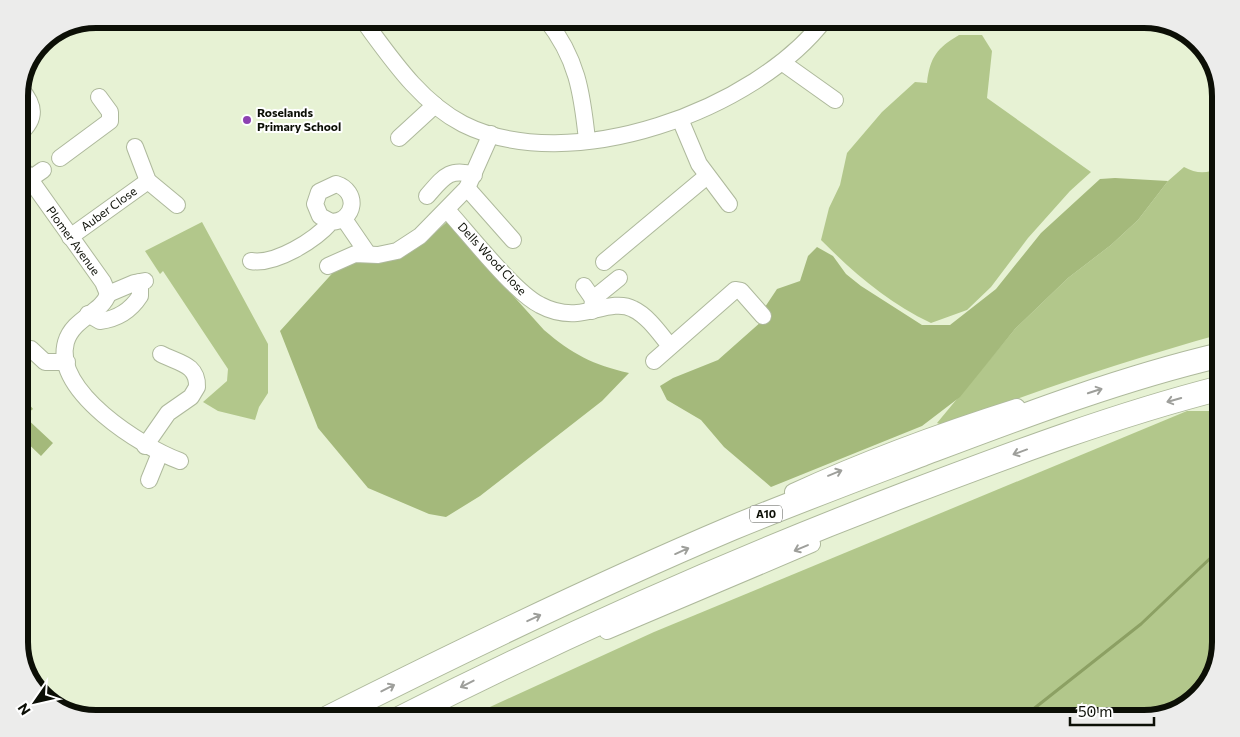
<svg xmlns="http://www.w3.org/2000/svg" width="1240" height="737" font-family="Commissioner,sans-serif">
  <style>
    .green { fill: #b2c78b }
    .forest { fill: #a4b97b }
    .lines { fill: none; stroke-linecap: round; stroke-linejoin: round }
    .stream { stroke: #8ca063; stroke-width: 3 }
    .minor-casing { stroke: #aeb99c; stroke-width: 18 }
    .highway-casing { stroke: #aeb99c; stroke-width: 26 }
    .minor { stroke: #fff; stroke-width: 16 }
    .highway { stroke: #fff; stroke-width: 24 }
    .oneway { stroke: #9e9f9b }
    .poi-dot { fill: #8d41b2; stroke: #fff; stroke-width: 2 }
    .labels { text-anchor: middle; stroke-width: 4; stroke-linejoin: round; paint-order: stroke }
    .shield { fill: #fff; stroke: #555751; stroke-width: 1 }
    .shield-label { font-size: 11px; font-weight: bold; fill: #0c0f06 }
    .poi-label { font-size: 12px; font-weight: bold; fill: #0c0f06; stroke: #fff; text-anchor: start }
    .street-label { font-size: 12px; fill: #0c0f06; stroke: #fff }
    .rim { fill: none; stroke: #0c0f06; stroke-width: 6 }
  </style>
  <rect width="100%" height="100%" fill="#e7f2d4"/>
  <g class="green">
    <path d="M959,35H982L992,51L987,98L1091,172L1070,191L1028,238L991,287L967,310L931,323C888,303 854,273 821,240L829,208L840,185L847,153L882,112L915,82L927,83C930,57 937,48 959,35Z"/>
    <path d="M1216,76L1221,91V116L1210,112L1213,83Z"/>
    <path d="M1184,167C1197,174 1207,174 1221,167V334C1127,360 1035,391 944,426L937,423L1015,329L1068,278L1111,245L1138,220L1168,181Z"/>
    <path d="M202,222L268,344V393L259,407L255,420L218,411L203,402L227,381L228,369L163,271L160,274L145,251Z"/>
    <path d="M1187,411H1221V642L1211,680L1183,708L1145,718H466L654,632Z"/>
  </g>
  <g class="forest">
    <path d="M1115,178L1168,181L1138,220L1111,245L1068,278L1015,329L960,397L922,426L771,487L724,447L701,420L667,400L660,386L673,378L718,360L770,314L765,307L777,289L800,281L808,256L817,247L833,256L846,274L861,286L922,325H950L996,289L1041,233L1100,179Z"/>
    <path d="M447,222L544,330C572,354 593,365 629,373L602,401L480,496L446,517L429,514L368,488L318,428L280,331L348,256L401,258L417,248Z"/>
    <path d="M19,392L33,409L24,416L53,443L41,456L19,435Z"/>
  </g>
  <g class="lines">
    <path class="stream" d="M1022,718L1141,624L1221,548"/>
    <defs>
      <g id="minor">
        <path d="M362,19C391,58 419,101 463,124C570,178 756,110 825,19"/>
        <path d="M546,19C577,58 582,92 587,140"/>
        <path d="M783,63L835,100"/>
        <path d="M680,119L699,164L729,204"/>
        <path d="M19,134C37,119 35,105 20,88"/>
        <path d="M399,138L435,105"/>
        <path d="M135,147L148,181L177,205"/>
        <path d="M60,158L110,121V112L99,97"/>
        <path d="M19,164L103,282L108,294"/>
        <path d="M30,179L43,170"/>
        <path d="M467,188L513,240"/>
        <path d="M427,196C443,178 449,167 474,175"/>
        <path d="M447,210C469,234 514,292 540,305C551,311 564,314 577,313C594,312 617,300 633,309C648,316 660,334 670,346"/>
        <path d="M344,219L368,254"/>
        <path d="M70,237L148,181"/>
        <path d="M251,261C276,265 315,240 331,222C356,221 359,191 336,184L319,192L315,204L320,216L331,222"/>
        <path d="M604,262L707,176"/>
        <path d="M328,266L355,254L378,255L397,251L420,236L467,188L491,134"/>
        <path d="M584,286L593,299"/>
        <path d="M108,294C102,313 73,318 66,342C52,391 142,447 180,461"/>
        <path d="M108,294L134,283L145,281"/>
        <path d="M592,311L593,299L619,278"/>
        <path d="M88,314L100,321C117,319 131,310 140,296V282"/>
        <path d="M31,349L45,362H67"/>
        <path d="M654,361L735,290L741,291L763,316"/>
        <path d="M145,446L168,413L191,397L197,387C198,364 178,363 161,354"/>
        <path d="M149,480L160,453"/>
        <path d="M793,492C865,459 941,431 1017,407"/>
        <path d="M607,631L812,544"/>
      </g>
      <g id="highway">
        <path d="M328,718C461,651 595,586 732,528C795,502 859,478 922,454C1020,417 1119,379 1221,355"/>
        <path d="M401,718C566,634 736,559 909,493C1012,454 1115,415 1221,388"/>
      </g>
    </defs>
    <use href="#minor" class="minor-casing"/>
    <use href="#highway" class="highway-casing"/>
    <use href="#minor" class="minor"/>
    <use href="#highway" class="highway"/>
  </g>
  <defs><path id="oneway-shaft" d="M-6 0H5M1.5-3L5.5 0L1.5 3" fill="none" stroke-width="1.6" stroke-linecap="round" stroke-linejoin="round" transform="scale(1.25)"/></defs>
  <g class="oneway">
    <use href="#oneway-shaft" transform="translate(1095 391) rotate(-18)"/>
    <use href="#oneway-shaft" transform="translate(1174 400) rotate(164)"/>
    <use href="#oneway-shaft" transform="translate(1020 452) rotate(160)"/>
    <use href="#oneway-shaft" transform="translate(835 473) rotate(-22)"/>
    <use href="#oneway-shaft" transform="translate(801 548) rotate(157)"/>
    <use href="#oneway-shaft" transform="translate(682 551) rotate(-24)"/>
    <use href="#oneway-shaft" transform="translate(534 618) rotate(-25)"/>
    <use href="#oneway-shaft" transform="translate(467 684) rotate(153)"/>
    <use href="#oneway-shaft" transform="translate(388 688) rotate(-27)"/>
  </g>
  <circle class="poi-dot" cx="247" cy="120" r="5"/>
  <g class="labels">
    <rect class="shield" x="750" y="505.5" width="32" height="17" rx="4"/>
    <g class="shield-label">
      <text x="766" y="518">A10</text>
    </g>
    <g class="poi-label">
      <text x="257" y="117">Roselands<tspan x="257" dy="14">Primary School</tspan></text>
    </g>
    <g class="street-label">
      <text transform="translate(109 209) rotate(-36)" y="4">Auber Close</text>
      <text transform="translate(73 241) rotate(54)" y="4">Plomer Avenue</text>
      <text transform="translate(492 259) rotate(47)" y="4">Dells Wood Close</text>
    </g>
  </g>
  <path d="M0 0H1240V737H0ZM96 28H1144A68 68 0 0 1 1212 96V642A68 68 0 0 1 1144 710H96A68 68 0 0 1 28 642V96A68 68 0 0 1 96 28Z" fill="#ececeb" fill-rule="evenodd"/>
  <path class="rim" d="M96 28H1144A68 68 0 0 1 1212 96V642A68 68 0 0 1 1144 710H96A68 68 0 0 1 28 642V96A68 68 0 0 1 96 28Z"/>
  <g transform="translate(35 702) rotate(236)" stroke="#ffffff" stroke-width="4" paint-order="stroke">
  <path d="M0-4L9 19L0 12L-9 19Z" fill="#0c0f06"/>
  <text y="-8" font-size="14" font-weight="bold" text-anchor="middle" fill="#0c0f06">N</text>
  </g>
  <path d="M1070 717v8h84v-8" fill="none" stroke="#0c0f06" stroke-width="2.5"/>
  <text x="1078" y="717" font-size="15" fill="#0c0f06" stroke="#ffffff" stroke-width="4" paint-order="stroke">50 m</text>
</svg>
